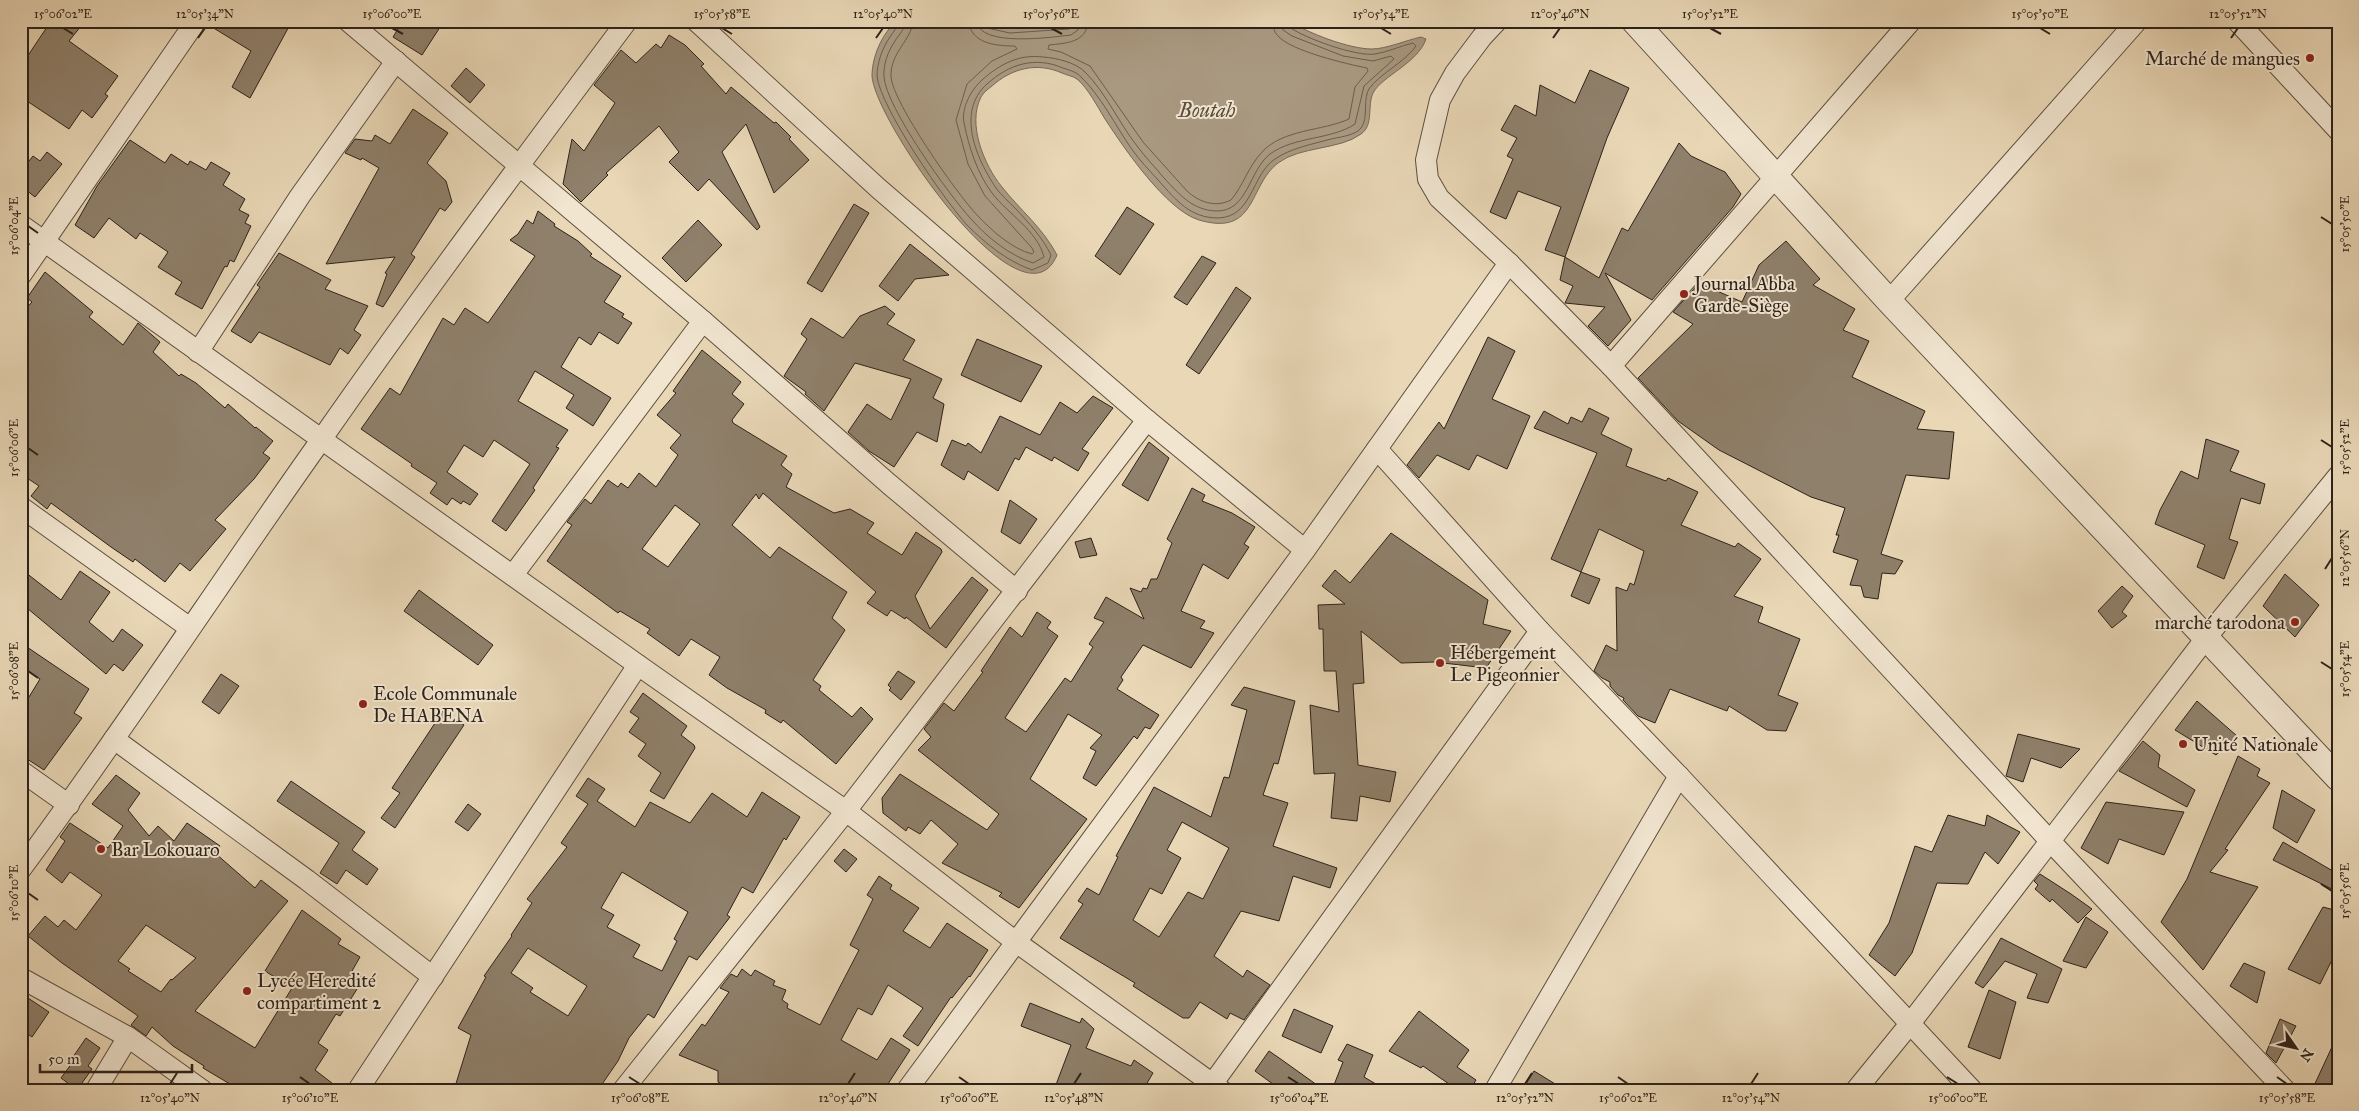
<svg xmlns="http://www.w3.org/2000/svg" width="2359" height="1111" font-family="'IM FELL Great Primer',serif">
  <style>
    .water { fill: #a99981; stroke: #776957 }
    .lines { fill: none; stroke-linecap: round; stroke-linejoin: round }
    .shore { stroke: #6b5e4d; stroke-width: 1 }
    .building { fill: #8f806b; stroke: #2d2219; fill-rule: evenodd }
    .minor-casing { stroke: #5c4f40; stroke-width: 22 }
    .tertiary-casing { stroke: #5c4f40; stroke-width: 27 }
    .minor { stroke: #f1e5d0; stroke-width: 20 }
    .tertiary { stroke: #f1e5d0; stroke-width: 25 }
    .ticks { fill: none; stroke: #2d2219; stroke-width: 2 }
    .poi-dot { fill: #8f2418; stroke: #f1e5d0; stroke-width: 2 }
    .labels { text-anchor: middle; stroke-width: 4; stroke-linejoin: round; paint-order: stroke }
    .poi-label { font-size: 19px; fill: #2d2219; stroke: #f1e5d0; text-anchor: start }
    .water-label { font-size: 20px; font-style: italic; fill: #584c3d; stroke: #f1e5d0 }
    .neatline { fill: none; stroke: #2d2219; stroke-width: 2 }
    .ticks-label { font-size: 12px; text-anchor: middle; fill: #2d2219 }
  </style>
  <rect width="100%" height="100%" fill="#e9d7b6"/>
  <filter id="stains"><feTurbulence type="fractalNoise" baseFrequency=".004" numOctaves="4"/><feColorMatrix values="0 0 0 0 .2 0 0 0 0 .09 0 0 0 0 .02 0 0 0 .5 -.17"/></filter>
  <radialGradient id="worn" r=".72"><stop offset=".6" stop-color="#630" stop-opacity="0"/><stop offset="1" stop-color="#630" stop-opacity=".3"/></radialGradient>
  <path class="water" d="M897,21H978L1010,28L1041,27L1079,21H1289C1308,33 1349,49 1372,49C1386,49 1407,40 1421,37L1426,39C1418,63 1382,76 1373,93C1367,106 1374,125 1361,134C1340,150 1300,146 1278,163C1248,186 1257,237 1199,220C1166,210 1124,148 1105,119C1097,106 1088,88 1077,79C1073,76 1066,75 1062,73C1037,62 1012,68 992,86C988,89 983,93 981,97C967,124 984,165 1002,187C1021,211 1042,227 1057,255C1023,337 874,120 872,76C872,57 882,33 897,21Z"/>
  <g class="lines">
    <g class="shore">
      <path d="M899,21C898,27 893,32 890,37C882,48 877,64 877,76C880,107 945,201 967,225C986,244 1007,261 1032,270L1048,263L1051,255C1042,237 1029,223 1015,208C1009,202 1001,195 996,188C976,158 956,112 987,84C1009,64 1035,56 1063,68C1069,70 1077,72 1081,77C1101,96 1115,125 1131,148C1139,160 1150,171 1159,181C1176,200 1190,218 1218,218C1253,217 1251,175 1275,159C1291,148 1313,144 1331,139C1340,137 1350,136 1358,131C1370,122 1362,101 1369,89C1379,74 1404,63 1416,46L1413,43C1400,46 1388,52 1375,54C1357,57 1303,38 1288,26L1287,21"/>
      <path d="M905,21C905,30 899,34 895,41C888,51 883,65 884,77C886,107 949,195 971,219C988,238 1009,255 1033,263L1044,257C1037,230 1008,214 992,193C977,173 969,147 964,123C961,108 971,90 982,80C1000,64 1019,54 1043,57C1056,58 1075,62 1085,72C1106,93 1119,123 1137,146C1145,157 1155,167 1164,178C1179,194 1192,210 1216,211C1248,212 1249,170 1270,154C1295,136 1331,140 1355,124L1364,86L1394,59L1391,56L1373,61L1343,56L1292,36L1283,30L1280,21"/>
      <path d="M913,21C912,40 890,52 891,77C893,103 957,194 977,215C991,230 1012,249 1032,254L1034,252L1032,248L985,196L968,164L956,120L967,84L992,61L1017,49L1015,46C997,46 970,44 969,21"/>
      <path d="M977,21C978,48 1053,37 1071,35L1078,30L1080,21"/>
      <path d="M983,21L987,28L1010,33L1069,29L1073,26L1074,21"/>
      <path d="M1088,21C1087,43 1066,43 1049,45L1048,49L1061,52L1090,66L1143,142L1187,191C1199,202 1215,208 1231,200C1243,186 1248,167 1262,152C1283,129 1323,131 1349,119L1355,87L1368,71L1367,68C1347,64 1291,51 1278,36C1274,32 1273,27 1273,21"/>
    </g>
  </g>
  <g class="building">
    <path d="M51,21H85L69,41L118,76L105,94L108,96L92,118L82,110L69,129L21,97V66Z"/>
    <path d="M208,21H292L250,98L232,87L251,51L207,24Z"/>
    <path d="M403,21H444L422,55L393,37Z"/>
    <path d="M669,35L685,45L704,64L701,66L726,94L731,87L774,123L776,122L791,137L789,139L809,160L774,193L746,124L722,152L760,227L757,230L709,179L698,191L669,162L679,152L659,126L606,173L608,175L581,202L563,184L572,139L584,151L615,103L594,85L621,50L636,63L656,44L661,48Z"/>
    <path d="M466,68L485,85L470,103L451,86Z"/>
    <path d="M1590,70L1629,88L1607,138L1565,257L1545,250L1561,207L1518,191L1506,219L1490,212L1513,159L1507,156L1517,138L1501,130L1515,105L1536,116L1540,85L1575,103Z"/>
    <path d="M413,109L448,133L427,163L446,181L452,202L445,211L440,208L411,254L415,257L383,307L376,304L387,274L385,273L395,257L326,264L379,168L362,158L361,160L345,153L355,139L372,141L375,135L390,144Z"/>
    <path d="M130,140L165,163L171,154L188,165L190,161L206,170L211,162L230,173L223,185L245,199L239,210L249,215L245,223L251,226L234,262L230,260L227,267L225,266L202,309L175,294L182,282L158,267L168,252L140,233L136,239L109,218L94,238L75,225L97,186Z"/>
    <path d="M1679,143L1691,156L1725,172L1741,194L1733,207L1652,300L1605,273L1631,320L1608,346L1588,326L1605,307L1565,303L1573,286L1560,280L1565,257L1599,278L1622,228L1628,231Z"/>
    <path d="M47,152L62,164L35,197L21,186V171L33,156L40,161Z"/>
    <path d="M854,204L869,213L822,292L807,283Z"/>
    <path d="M1127,207L1154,224L1120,275L1095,256Z"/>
    <path d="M538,211L555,224L554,226L578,241L592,254L590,256L621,276L604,302L624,314L622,317L632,323L618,344L599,332L591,345L579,337L561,367L611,398L593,426L566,408L574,395L535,371L518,401L568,430L556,447L559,448L533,488L535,490L506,531L492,521L530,464L494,440L483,457L464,445L447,472L478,494L470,505L463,501L461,504L452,498L447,505L430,493L437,483L411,466L412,464L361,429L390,388L400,395L443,318L454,325L465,308L488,323L535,256L510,240L518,234L527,220L533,224Z"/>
    <path d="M698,220L722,245L686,282L662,258Z"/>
    <path d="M1786,241L1820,279L1813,285L1855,309L1843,330L1869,341L1852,377L1925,411L1917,429L1954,432L1949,479L1906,475L1881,554L1903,561L1895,574L1882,573L1878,599L1864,597L1861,586L1850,585L1858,560L1833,552L1839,535H1836L1845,508L1811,497L1719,450L1678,421L1638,378L1693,324L1673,312L1699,283L1742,302L1759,265Z"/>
    <path d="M910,244L949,275L915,279L898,301L879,286Z"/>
    <path d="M279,253L331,280L325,289L368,306L354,330L361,335L348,354L340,348L330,365L259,332L251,343L231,331L260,287L257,285Z"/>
    <path d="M1202,256L1216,263L1187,305L1174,297Z"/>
    <path d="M45,272L93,312L89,317L123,345L138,323L160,342L153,352L179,376L181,374L196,383L225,408L228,404L255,428L256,427L273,441L263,453L270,458L254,479L215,520L226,529L190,571L180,563L165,582L135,559L133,562L111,547L51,503L47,509L31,496L39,486L21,474V462L29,450L21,444V314L32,302L27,298Z"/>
    <path d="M1236,287L1251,298L1199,374L1186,365Z"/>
    <path d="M885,306L895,314L887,324L915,340L903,360L942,379L933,398L944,404L937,442L917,432L894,467L869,451L848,432L867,404L891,420L911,379L855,363L824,411L805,394L806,392L784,376L807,339L801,334L811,318L843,338L860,316Z"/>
    <path d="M1488,337L1515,351L1492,399L1530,416L1507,469L1477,455L1469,470L1437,455L1419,478L1407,465L1439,422L1444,429Z"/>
    <path d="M977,339L1042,366L1021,402L961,375Z"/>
    <path d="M702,350L741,382L732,394L744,404L732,420L733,423L787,456L781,465L792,474L786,487L834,513L850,509L874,523L867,533L902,555L916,532L941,549L942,552L915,596L930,629L972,577L988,590L946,648L906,617L905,619L891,610L887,616L867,603L876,592L763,493L759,499L756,494L732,525L770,558L779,547L847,592L832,618L845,630L813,680L821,686L819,690L852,717L861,707L873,719L836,764L783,720L781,723L765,713L766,710L727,688L709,675L720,657L691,639L679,656L647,633L650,629L620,611L618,613L547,561L572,525L567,522L585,499L591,504L608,480L618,487L621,483L628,488L639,473L656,487L678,455L670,448L681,435L657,415L676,393L673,391ZM675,505L700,524L668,567L642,549Z"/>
    <path d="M1093,396L1113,408L1082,449L1089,453L1078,471L1054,457L1052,461L1026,447L1019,460L1015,458L998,491L968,471L964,480L941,465L952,440L966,446L968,443L981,453L1000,416L1040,435L1060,402L1077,413Z"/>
    <path d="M1589,408L1609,418L1601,434L1632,449L1626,466L1666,481L1668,478L1698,492L1681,525L1735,547L1738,543L1761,559L1734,596L1763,607L1758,622L1800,639L1778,695L1798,703L1786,731L1767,730L1729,706L1727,711L1670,689L1655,723L1638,716L1623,700L1624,698L1618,695L1610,686V682L1602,678L1594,671L1606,645L1617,651L1616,587L1627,591L1630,583L1634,585L1644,551L1599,529L1581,572L1551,559L1597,453L1534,428L1544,411L1568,424L1571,417L1582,422Z"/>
    <path d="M2206,439L2239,451L2230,471L2265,484L2260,504L2241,498L2229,539L2238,542L2224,579L2197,567L2205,545L2155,524L2160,510L2181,471L2198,479Z"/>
    <path d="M1149,442L1169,458L1148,501L1122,485Z"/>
    <path d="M1192,488L1205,495L1202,501L1232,513L1255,527L1244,544L1249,547L1228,579L1203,564L1181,611L1205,621L1200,628L1214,633L1191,668L1143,645L1121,677L1123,680L1117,689L1159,715L1150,729L1145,727L1137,739L1134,736L1096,786L1083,778L1096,751L1090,748L1102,735L1068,714L1030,779L1087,819L1019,908L999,896L1002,893L942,863L958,844L931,820L920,834L908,827L906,831L883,813L882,798L900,774L987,830L999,814L918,750L931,737L924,729L944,703L954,711L983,672L981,671L1010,627L1022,637L1037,612L1051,622L1047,628L1058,636L1005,718L1026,732L1065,678L1071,682L1093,647L1089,644L1104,622L1094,618L1106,597L1144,619L1130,588L1141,592L1143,588L1147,589L1151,579H1157L1172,543L1167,539Z"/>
    <path d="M1010,500L1037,519L1020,544L1001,532Z"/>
    <path d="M1391,533L1488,600L1483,624L1511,631L1486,668L1435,662L1401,663L1361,631L1364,683L1353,684L1358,765L1396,772L1390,802L1360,796L1357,821L1331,818L1335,773L1314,774L1310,705L1339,712L1336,671H1324L1323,629H1319L1318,605L1345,604L1322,586L1335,570L1350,583Z"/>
    <path d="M1091,538L1097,555L1080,558L1075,542Z"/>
    <path d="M21,569L61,600L80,571L110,592L89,622L113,642L122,629L143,645L123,671L114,664L106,674L21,603Z"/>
    <path d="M1581,572L1600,579L1589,604L1571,596Z"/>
    <path d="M2285,574L2319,605L2295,637L2263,606Z"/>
    <path d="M2122,586L2133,596L2122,612L2127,616L2112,628L2098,611Z"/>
    <path d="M419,590L493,645L478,665L404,611Z"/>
    <path d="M21,643L89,689L74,713L82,718L44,770L21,755V710L40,679L21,666Z"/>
    <path d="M898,671L915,682L901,700L889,690L891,688L888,685Z"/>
    <path d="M221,674L239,686L219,714L202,702Z"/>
    <path d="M1244,687L1295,701L1278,764L1274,763L1263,795L1288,803L1273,846L1337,868L1330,888L1293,876L1279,921L1241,911L1214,956L1243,977L1247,970L1270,985L1244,1020L1230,1013L1227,1019L1200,1002L1189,1018H1183L1133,986L1135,983L1060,938L1083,904L1078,901L1087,888L1099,895L1118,857L1116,856L1154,787L1211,817L1224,777L1229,778L1247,710L1231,705ZM1182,822L1229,848L1203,899L1188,892L1159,937L1133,920L1150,888L1162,894L1181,858L1167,850Z"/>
    <path d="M643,693L687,726L681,735L694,745L695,748L664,799L650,791L661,773L638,756L646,744L629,732L639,718L630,712Z"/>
    <path d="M2197,701L2237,736L2216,755L2175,730Z"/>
    <path d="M443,711L464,725L395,828L381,818L400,793L392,788Z"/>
    <path d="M2018,734L2080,749L2061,768L2031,758L2023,782L2006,776Z"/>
    <path d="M2143,741L2160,755L2158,767L2195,790L2187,807L2119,771Z"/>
    <path d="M2238,756L2260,769L2257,776L2270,783L2225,849L2228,850L2210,872L2258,887L2203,970L2161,922L2187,879Z"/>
    <path d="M116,775L140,793L128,810L149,836L158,826L174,841L187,823L220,846L215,853L255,888L261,880L288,901L195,1011L255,1048L292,988L265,971L302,910L341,939L338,944L360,957L352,971L364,978L340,1016L336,1014L318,1043L328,1050L315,1070L341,1090H240L203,1068L204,1066L173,1046L152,1027L146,1036L131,1025L138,1016L62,963L28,936L45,916L58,927L64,920L76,930L102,895L70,872L62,883L46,870L65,841L60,837L70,823L108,848L123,826L92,804ZM146,925L196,958L172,980L171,979L161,992L128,971L130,969L118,961Z"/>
    <path d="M588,778L605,789L597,801L635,827L650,802L690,823L712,793L747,817L762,792L800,817L786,840L784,838L753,893L742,887L727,915L730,917L697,960L689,956L654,1018L648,1014L629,1038L618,1061L598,1090H454L471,1035L458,1028L486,977L484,976L512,936L511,935L532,903L527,899L567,847L561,843L588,804L576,796ZM622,872L688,912L674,939L677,941L662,971L633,957L640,945L607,927L614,915L601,908ZM528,948L587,986L568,1016L530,992L533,988L511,973Z"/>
    <path d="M291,781L365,832L352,850L378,869L367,885L346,870L337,884L320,873L339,843L277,801Z"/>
    <path d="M2282,790L2315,810L2297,843L2273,828Z"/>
    <path d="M2106,802L2184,812L2164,855L2119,839L2108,864L2081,848Z"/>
    <path d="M468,804L481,814L468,831L455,822Z"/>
    <path d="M1948,815L1985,826L1987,815L2020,832L1998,864L1985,852L1968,884L1937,883L1912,953L1895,976L1869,955L1889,923L1915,846L1932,852Z"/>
    <path d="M2283,842L2338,874V892L2273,860Z"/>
    <path d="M844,849L857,859L846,872L834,861Z"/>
    <path d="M2040,874L2071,894L2092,909L2078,923L2052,899L2050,902L2035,889L2038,885L2034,881Z"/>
    <path d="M879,876L892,885L890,889L919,908L903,931L930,948L947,923L988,950L970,977L969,976L952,998L951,997L918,1046L903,1036L923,1008L888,985L872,1015L858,1008L841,1040L877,1060L891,1038L910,1050L884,1090H759L748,1084L745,1090H733L718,1082V1071L679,1055L702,1024L705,1026L729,992L720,988L731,974L737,977L742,969L751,976L755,970L775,981L773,985L786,990L782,1000L788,1004L787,1008L820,1025L859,950L850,945L873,899L867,895Z"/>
    <path d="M2323,907L2338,911V948L2320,984L2288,969Z"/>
    <path d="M2086,917L2108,932L2086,968L2063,961Z"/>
    <path d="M2001,938L2062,969L2048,1003L2027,998L2037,974L2005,961L1983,988L1975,983Z"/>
    <path d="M2244,963L2265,972L2257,1003L2230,986Z"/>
    <path d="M1989,990L2016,1002L2000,1059L1968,1047Z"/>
    <path d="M28,998L49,1012L32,1037L21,1029V1007Z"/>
    <path d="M1030,1003L1080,1023L1082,1018L1094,1029L1086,1048L1131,1066L1134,1060L1153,1073L1143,1090H1054L1071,1045L1021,1026Z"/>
    <path d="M1294,1009L1333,1026L1321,1053L1282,1036Z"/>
    <path d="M1419,1011L1469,1050L1457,1067L1476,1080L1470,1090H1445L1449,1084L1423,1066L1421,1068L1389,1051Z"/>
    <path d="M2280,1019L2296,1026L2276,1063L2266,1053Z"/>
    <path d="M2338,1034V1089L2330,1087L2328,1090H2312Z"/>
    <path d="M86,1038L100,1048L88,1066L92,1069L77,1090L61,1078L75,1059L73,1057Z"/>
    <path d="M1347,1044L1373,1055L1364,1077L1386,1090H1332L1343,1062L1338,1060Z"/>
    <path d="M1269,1051L1282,1060L1324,1090H1281L1255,1071Z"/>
    <path d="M1534,1071L1565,1090H1522Z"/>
  </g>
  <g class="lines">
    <defs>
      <g id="minor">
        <path d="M348,21L703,321L889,484L1017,591"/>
        <path d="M696,21L878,188L1147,420"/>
        <path d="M1497,21L1482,37L1455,73L1440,100L1426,160L1428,179L1439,198L1509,263L1611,366L2051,842L2285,1090"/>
        <path d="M2237,21L2338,130"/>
        <path d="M21,225L638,665L846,811L1016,942L1221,1090"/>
        <path d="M21,275L196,21"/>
        <path d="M1889,301L2137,21"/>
        <path d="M198,352L300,196L396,61"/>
        <path d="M1611,366L1911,21"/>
        <path d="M1377,449L1540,631L1679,776L1972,1090"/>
        <path d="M21,507L190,628"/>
        <path d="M513,575L703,321"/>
        <path d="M114,739L307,880L433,977"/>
        <path d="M21,771L69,805"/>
        <path d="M21,869C125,729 220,582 321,440C420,298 523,160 627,21"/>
        <path d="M21,978L128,1037L202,1090"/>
        <path d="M96,1090L128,1037"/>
        <path d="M358,1090L638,665"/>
        <path d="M623,1090L846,811L1147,420L1305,550"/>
        <path d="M907,1090L1305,550L1509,263"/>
        <path d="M1208,1090L1540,631"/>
        <path d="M1495,1090L1679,776"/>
        <path d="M1856,1090L1909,1025L2206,638L2338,476"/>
      </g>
      <path id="tertiary" d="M1634,21L1889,301L2338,778"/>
    </defs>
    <use href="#minor" class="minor-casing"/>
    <use href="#tertiary" class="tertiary-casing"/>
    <use href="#minor" class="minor"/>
    <use href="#tertiary" class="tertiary"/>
  </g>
  <path class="ticks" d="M63,28L73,34M392,28L403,34M722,28L732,34M1051,28L1062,34M1381,28L1391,34M1710,28L1721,34M2040,28L2050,34M198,38L205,28M876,38L883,28M1553,38L1560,28M2231,38L2238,28M2321,217L2332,224M28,226L38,233M2321,440L2332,447M28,448L38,455M2325,569L2332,558M2321,662L2332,669M28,671L38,678M2321,884L2332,891M28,893L38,900M300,1077L310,1084M629,1077L640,1084M959,1077L969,1084M1288,1077L1299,1084M1618,1077L1628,1084M1947,1077L1958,1084M2277,1077L2287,1084M170,1084L177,1073M848,1084L855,1073M1074,1084L1081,1073M1525,1084L1532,1073M1751,1084L1758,1073"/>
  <g class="poi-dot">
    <circle cx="2310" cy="58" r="5"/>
    <circle cx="1684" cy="294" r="5"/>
    <circle cx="2295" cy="622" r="5"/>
    <circle cx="1440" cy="663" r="5"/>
    <circle cx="363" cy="704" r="5"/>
    <circle cx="2183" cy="744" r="5"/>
    <circle cx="101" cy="849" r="5"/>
    <circle cx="247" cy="991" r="5"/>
  </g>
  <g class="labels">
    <g class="poi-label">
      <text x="2300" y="65" text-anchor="end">Marché de mangues</text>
      <text x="1694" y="290">Journal Abba<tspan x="1694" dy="22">Garde-Siège</tspan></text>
      <text x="2285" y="629" text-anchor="end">marché tarodona</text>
      <text x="1450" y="659">Hébergement<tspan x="1450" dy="22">Le Pigeonnier</tspan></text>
      <text x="373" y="700">Ecole Communale<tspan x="373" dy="22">De HABENA</tspan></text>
      <text x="2193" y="751">Unité Nationale</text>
      <text x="111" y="856">Bar Lokouaro</text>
      <text x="257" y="987">Lycée Heredité<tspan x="257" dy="22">compartiment 2</tspan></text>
    </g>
    <g class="water-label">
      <text x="1207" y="117">Boutah</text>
    </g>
  </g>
  <rect width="2359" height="1111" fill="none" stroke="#e9d7b6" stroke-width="55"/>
  <g transform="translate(2296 1048) rotate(124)" stroke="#f1e5d0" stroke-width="4" paint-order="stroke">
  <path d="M0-4L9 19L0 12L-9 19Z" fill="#2d2219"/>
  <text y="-8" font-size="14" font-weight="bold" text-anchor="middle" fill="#2d2219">N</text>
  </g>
  <path d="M40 1064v8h152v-8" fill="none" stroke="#2d2219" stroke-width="2.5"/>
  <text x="48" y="1064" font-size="15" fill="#2d2219" stroke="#f1e5d0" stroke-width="4" paint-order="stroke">50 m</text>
  <rect x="28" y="28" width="2304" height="1056" class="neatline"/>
  <g class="ticks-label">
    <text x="63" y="18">15°06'02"E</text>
    <text x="205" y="18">12°05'34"N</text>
    <text x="392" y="18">15°06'00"E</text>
    <text x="722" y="18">15°05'58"E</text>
    <text x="883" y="18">12°05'40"N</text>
    <text x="1051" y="18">15°05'56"E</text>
    <text x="1381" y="18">15°05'54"E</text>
    <text x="1560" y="18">12°05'46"N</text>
    <text x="1710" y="18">15°05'52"E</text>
    <text x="2040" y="18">15°05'50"E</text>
    <text x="2238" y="18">12°05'52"N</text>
    <text transform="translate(2345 224) rotate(-90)" y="4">15°05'50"E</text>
    <text transform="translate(14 226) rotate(-90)" y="4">15°06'04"E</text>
    <text transform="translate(2345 447) rotate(-90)" y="4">15°05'52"E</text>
    <text transform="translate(14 448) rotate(-90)" y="4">15°06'06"E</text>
    <text transform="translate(2345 558) rotate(-90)" y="4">12°05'56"N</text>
    <text transform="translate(2345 669) rotate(-90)" y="4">15°05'54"E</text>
    <text transform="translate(14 671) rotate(-90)" y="4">15°06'08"E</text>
    <text transform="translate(2345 891) rotate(-90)" y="4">15°05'56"E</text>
    <text transform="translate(14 893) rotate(-90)" y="4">15°06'10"E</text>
    <text x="170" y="1102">12°05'40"N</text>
    <text x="310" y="1102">15°06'10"E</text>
    <text x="640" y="1102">15°06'08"E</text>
    <text x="848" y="1102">12°05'46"N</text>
    <text x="969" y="1102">15°06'06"E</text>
    <text x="1074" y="1102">12°05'48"N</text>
    <text x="1299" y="1102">15°06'04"E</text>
    <text x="1525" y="1102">12°05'52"N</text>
    <text x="1628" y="1102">15°06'02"E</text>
    <text x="1751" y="1102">12°05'54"N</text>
    <text x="1958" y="1102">15°06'00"E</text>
    <text x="2287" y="1102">15°05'58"E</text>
  </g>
  <rect width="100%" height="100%" filter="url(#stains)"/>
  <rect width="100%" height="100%" fill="url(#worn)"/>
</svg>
